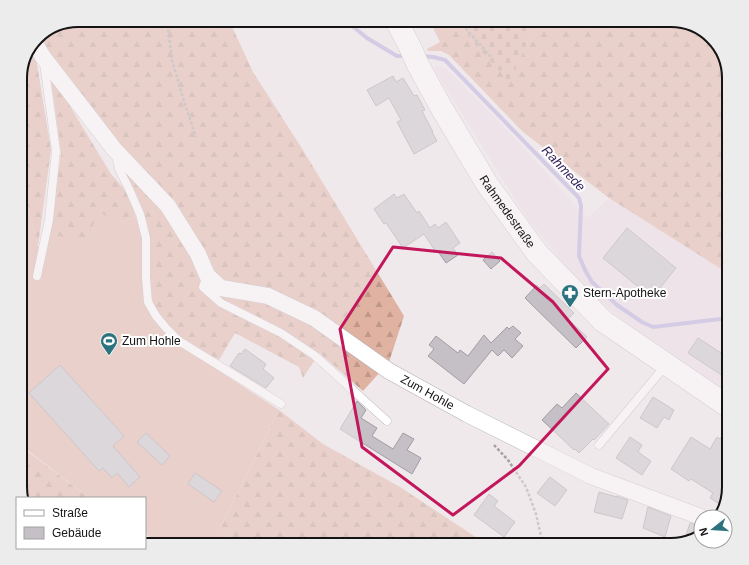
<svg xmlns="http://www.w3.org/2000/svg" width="749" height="565" font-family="Helvetica,sans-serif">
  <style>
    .built { fill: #ebdce3 }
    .forest { fill: url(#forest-firs) }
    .cemetery { fill: url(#cemetery-stones) }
    .pitch { fill: #dfb2a1 }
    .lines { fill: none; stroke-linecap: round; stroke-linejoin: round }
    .stream { stroke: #b1a8db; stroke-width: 4 }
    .building { fill: #c4c0c5; stroke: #a19da2 }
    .service-casing { stroke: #b5aeb2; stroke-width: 9 }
    .minor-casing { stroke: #b5aeb2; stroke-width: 17 }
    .secondary-casing { stroke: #b5aeb2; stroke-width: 23 }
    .path { stroke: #a5a0a2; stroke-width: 2.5; stroke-dasharray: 3 2; stroke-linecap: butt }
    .service { stroke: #fff; stroke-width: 8 }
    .minor { stroke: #fff; stroke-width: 16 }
    .secondary { stroke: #fff; stroke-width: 22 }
    .marked { fill: none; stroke: #c2185b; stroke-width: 3; stroke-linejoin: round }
    .labels { text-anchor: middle; stroke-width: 4; stroke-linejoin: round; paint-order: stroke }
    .street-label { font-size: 12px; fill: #151314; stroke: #fff }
    .poi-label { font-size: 12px; fill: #151314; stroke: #fff; text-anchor: start }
    .water-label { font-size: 13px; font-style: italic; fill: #311e5b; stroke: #fff }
    .rim { fill: none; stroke: #151314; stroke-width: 2 }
  </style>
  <defs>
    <pattern id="forest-firs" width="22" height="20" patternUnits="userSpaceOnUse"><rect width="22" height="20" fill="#dfb2a1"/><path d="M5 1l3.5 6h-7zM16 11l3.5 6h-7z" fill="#be988a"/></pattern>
    <pattern id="cemetery-stones" width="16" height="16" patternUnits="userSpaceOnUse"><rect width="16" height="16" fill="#dfb2a1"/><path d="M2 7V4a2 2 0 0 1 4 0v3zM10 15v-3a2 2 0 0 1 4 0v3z" fill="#be988a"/></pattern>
  </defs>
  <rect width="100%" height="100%" fill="#f0e9ec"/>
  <path class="built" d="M434,66L446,68L513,136L587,218L609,198L729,274V393L633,327L604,305L560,260L525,215L437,74Z"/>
  <g class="forest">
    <path d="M78,20H229L253,72L301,147L404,316L389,362L363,391L319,353L303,378L299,367L235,333L219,360L187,342L168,327L154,308L150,288L149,243L147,223L138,198L125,172L36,41L40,35Z"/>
    <path d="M429,20H456L472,41L510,81L537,20H671L706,32L723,52L729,78V274L609,198L523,132L449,55L441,51H428L427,49L440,42Z"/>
    <path d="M31,51L36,58L51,150L38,246L20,178V74Z"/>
    <path d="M50,73L111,174L127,192L136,217L120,222L86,244L50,234L61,153Z"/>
    <path d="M279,410L323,444L400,487L488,545H233L220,528Z"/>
    <path d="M20,441L26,450L89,498H22L20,490Z"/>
  </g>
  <path class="cemetery" d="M456,20H537L510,82L472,41Z"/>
  <path class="pitch" d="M20,178L38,246L46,255L50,234L86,243L98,212L120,222L136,217L143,236L142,283L145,302L152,315L215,368L279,410L220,528L233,545H163L145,534V498H89L26,449L20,441Z"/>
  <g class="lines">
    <g class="stream">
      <path d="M345,20L367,38L397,56H406"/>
      <path d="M423,56L433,57L445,60L579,198L581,206L579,256L585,270L592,282L617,305L642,322L653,327L729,318"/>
    </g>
  </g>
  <g class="building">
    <path d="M393,76L396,82L403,78L414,96L417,95L425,110L422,111L433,132H432L437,141L414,154L397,122L401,120L389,98L376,106L367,90Z"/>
    <path d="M394,194L397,198L404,194L417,213L419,211L430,228L435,224L438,228L446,222L460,243L453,248L458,255L446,263L437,250L435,251L424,234L403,248L386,223L384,224L374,209Z"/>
    <path d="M627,228L676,268L652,298L603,258Z"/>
    <path d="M492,252L500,261L491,269L483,260Z"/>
    <path d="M544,284L574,313L568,319L587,337L576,348L525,298L537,285L540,288Z"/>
    <path d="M513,326L521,333L515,339L523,346L512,358L504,350L498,356L492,350L464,384L428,356L434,349L429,345L436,336L458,353L460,350L468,356L484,335L491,343L507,327L509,329Z"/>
    <path d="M698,338L729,358V380L688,353Z"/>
    <path d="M245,349L266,364L263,369L274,378L266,388L230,366L239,353L241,354Z"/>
    <path d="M60,365L124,436L113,446L140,477L129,487L117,473L112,478L103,468L99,471L29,393Z"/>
    <path d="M576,393L609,424L594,440L593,439L579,453L575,449L574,450L542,420L557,404L562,408Z"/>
    <path d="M653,397L674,410L669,420L664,417L657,428L640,418Z"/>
    <path d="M357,401L366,410L361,418L377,428L372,436L393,449L403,433L414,439L407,450L421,458L412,474L340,429Z"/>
    <path d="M729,425V487L726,497L721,505L710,498L713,493L691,479L689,481L671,469L691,437L710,449L717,437L720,439Z"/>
    <path d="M146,433L170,456L162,465L137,442Z"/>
    <path d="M630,437L642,445L638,452L651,461L642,475L616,458Z"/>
    <path d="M195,473L222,491L214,502L188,484Z"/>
    <path d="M550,477L567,490L555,506L537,493Z"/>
    <path d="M599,492L617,497V496L628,500L622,519L594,512Z"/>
    <path d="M489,494L498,501L494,506L515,522L504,537L474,515Z"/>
    <path d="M648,507L671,516L665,537L643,528Z"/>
    <path d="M690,523L701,526V535L696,539L684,542Z"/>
  </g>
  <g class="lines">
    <defs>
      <g id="service">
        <path d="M116,155L119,169L129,189L140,214L146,238V278L148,302L156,316L166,328L179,341L281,404"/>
        <path d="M207,275L203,287L221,303L281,333L314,355L387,421"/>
        <path d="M37,276L49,220L56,151L44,63"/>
        <path d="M599,445L666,365"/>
      </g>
      <g id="minor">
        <path id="s1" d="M35,44L43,57L114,149L168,206L198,254L207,275L221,288L268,296L314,318L389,371L467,414L591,476L701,517"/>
      </g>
      <g id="secondary">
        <path id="s2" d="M396,20L410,47L418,65L441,107L487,184L537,253L603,321L729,407"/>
      </g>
    </defs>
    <use href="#service" class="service-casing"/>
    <use href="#minor" class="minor-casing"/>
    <use href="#secondary" class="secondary-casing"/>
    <g class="path">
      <path d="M167,20L172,60L183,98L196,137"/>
      <path d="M460,20L467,30L492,58"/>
      <path d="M494,445L508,460L526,487L536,514L543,545"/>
    </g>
    <use href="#service" class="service"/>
    <use href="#minor" class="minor"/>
    <use href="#secondary" class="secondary"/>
  </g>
  <path d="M0 0H749V565H0ZM393,247L501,258L553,302L608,369L519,466L453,515L362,447L340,329Z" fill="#f0e9ec" fill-opacity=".55" fill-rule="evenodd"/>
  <path class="marked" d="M393,247L501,258L553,302L608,369L519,466L453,515L362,447L340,329Z"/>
  <defs>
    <symbol id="pharmacy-pin" viewBox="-11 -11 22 30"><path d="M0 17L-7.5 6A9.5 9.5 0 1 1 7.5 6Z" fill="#2c727f" stroke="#fff"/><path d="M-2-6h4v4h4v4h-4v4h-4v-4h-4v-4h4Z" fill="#fff"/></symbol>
    <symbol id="stadium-pin" viewBox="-11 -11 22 30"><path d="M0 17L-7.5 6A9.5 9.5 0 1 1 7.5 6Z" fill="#2c727f" stroke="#fff"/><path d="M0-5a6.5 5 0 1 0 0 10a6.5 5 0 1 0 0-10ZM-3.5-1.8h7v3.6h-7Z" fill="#fff"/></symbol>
  </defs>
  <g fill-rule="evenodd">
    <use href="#pharmacy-pin" x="560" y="283" width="20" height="27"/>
    <use href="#stadium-pin" x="99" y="331" width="20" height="27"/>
  </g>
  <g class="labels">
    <g class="street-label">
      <text dy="4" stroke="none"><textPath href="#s2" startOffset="222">Rahmedestraße</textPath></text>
      <text dy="4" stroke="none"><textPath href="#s1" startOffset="543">Zum Hohle</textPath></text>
    </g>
    <g class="poi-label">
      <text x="583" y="297">Stern-Apotheke</text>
      <text x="122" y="345">Zum Hohle</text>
    </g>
    <g class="water-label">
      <text transform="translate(564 168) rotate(47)" y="5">Rahmede</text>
    </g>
  </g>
  <path d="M0 0H749V565H0ZM78 27H671A51 51 0 0 1 722 78V487A51 51 0 0 1 671 538H78A51 51 0 0 1 27 487V78A51 51 0 0 1 78 27Z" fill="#ececec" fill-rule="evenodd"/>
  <path class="rim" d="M78 27H671A51 51 0 0 1 722 78V487A51 51 0 0 1 671 538H78A51 51 0 0 1 27 487V78A51 51 0 0 1 78 27Z"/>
  <rect x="16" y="497" width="130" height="52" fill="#ffffff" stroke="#a1a1a1"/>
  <rect x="24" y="510" width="20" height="6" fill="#ffffff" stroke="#a1a1a1"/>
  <text x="52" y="517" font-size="12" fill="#151314">Straße</text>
  <rect x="24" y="527" width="20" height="12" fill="#c4c0c5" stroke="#a1a1a1"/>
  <text x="52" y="537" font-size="12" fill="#151314">Gebäude</text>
  <g transform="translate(713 529) rotate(253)"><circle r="19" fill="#ffffff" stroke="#a1a1a1"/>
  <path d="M0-3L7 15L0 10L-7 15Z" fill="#2c727f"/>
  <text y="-6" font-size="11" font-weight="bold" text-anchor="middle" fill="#151314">N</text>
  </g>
</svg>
